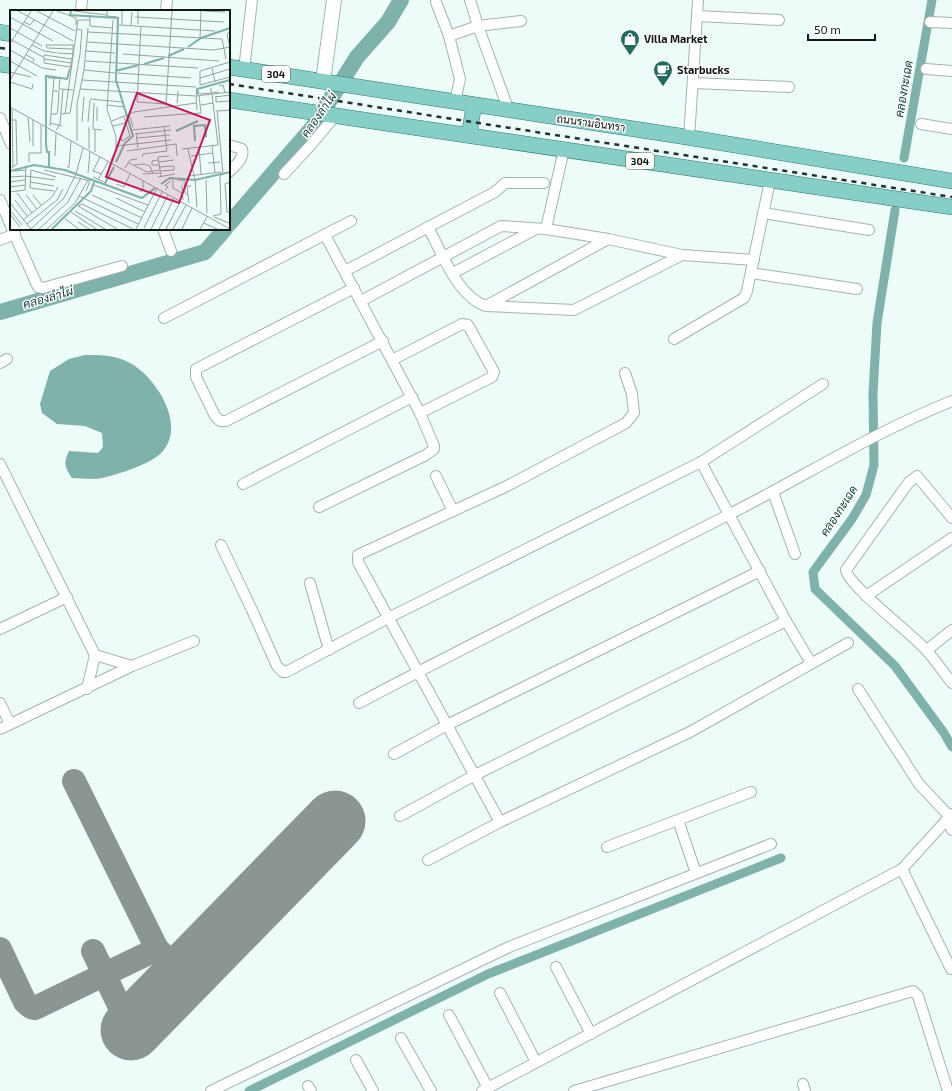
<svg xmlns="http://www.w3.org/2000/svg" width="952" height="1091" font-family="'Exo 2',Sarabun,sans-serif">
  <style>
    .water { fill: #7fb2aa }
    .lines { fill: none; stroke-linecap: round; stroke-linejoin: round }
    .canal { stroke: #7fb2aa; stroke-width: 9 }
    .river { stroke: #7fb2aa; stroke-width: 16 }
    .taxiway { stroke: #8b9694; stroke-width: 24 }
    .runway { stroke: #8b9694; stroke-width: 61 }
    .street-casing { stroke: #a5b3b1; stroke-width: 12 }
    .secondary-casing { stroke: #a5b3b1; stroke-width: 16 }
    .primary-casing { stroke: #2a7a70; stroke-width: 16 }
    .street { stroke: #fff; stroke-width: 10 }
    .secondary { stroke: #fff; stroke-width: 14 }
    .primary { stroke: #86cec6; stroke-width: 15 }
    .rail { stroke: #292f2e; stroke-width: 2.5; stroke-dasharray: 5 5; stroke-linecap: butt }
    .labels { text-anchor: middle; stroke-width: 3; stroke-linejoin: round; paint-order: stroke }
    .shield { fill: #fff; stroke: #5a5d5d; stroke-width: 1 }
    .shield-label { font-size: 10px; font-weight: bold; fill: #131817 }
    .poi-label { font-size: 11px; font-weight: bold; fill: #131817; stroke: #fff; text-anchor: start }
    .street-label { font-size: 11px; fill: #131817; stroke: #fff }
    .water-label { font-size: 12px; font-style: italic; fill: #15433d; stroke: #fff }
    .inset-river { fill: none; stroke: #7fb2aa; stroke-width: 2 }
    .inset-road { fill: none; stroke: #96a19f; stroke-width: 1 }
    .view { fill: #c2185b; fill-opacity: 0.15; stroke: #c2185b; stroke-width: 2 }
    .inset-edge { fill: none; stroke: #131817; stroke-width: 2 }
  </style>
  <rect width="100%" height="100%" fill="#edfcf9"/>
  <path class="water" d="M85,355C99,355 113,355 126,361C154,373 187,424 163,451C152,464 119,474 102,478C93,480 81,478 72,478C65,468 63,463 69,451L98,453L103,447L102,433L85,426L57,424L42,413L40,404L50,371L69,359Z"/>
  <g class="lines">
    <g class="canal">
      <path d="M904,158L932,0"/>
      <path d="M895,210L877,323L873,393L874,465L866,495L852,519L813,572L815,589L895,666L944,733L952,747"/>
      <path d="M249,1091L488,974L781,858"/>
    </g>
    <g class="river">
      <path d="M229,224L313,127L357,57L388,22L401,0"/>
      <path d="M0,312L205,252L225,229"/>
    </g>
    <g class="taxiway">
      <path d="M0,949L25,1002L31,1007L35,1008L157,949L74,781"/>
      <path d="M157,949L185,975"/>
      <path d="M93,951L131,1030"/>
    </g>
    <path class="runway" d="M131,1030L335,821"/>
    <defs>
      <g id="street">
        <path d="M470,0L478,26L509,111"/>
        <path d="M436,2L449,36L478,26L521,21"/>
        <path d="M81,11L82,0"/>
        <path d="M166,11L167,0"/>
        <path d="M697,16L779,20"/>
        <path d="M930,22L952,23"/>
        <path d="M449,36L460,79L455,102"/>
        <path d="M926,69L952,71"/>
        <path d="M244,70L252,0"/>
        <path d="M693,83L789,87"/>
        <path d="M0,118L11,144"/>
        <path d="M921,124L952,129"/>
        <path d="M689,138L698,0"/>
        <path d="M229,145L242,149C245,158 235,166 229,172"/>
        <path d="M284,174L310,146L335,116"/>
        <path d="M0,200L11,226"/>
        <path d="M763,213L869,230"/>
        <path d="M428,227C442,253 457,296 486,306L574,310L682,255"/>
        <path d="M12,229L38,287L43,288L122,266"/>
        <path d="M163,229L171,251"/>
        <path d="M546,229L564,149"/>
        <path d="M0,240L15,234"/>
        <path d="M345,271L495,192L505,183H544"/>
        <path d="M453,273L536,229"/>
        <path d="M751,273L857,289"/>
        <path d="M354,288L196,369V377L215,416L220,421H226L383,341"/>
        <path d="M361,301L501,226L546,229L608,239L682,255L754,260"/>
        <path d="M486,306L608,239"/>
        <path d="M164,318L351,221"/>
        <path d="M674,339L744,298L747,291L770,181"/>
        <path d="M392,360L462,324L468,325L494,372L492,377L420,413"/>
        <path d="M0,363L7,359"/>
        <path d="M701,462L786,621L811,663"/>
        <path d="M0,464L95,655L132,666"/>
        <path d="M436,476L453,511"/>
        <path d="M243,484L412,397"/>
        <path d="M773,492L795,554"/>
        <path d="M319,507L426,455L434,449V446L420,413L325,235"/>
        <path d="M952,518L917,476L909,482L846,570C848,586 914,635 927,651C936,661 944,673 952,683"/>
        <path d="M221,545L252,610L277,666L283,672H286L388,618L701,462L823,384"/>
        <path d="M310,583L329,650"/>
        <path d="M866,596L952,538"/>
        <path d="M0,629L67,597"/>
        <path d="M927,650L952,630"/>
        <path d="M87,689L95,655"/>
        <path d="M858,689L919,784L950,817"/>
        <path d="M0,703L10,724"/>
        <path d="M359,703C481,638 605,578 728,515C803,477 874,432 952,401"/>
        <path d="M0,729L132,666L194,641"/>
        <path d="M394,754L447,725L760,571"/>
        <path d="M400,816L475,775L786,621"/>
        <path d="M678,820L696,873"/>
        <path d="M947,820L952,830"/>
        <path d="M500,822L358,562V555L507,486L626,423L634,413L632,394L625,373"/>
        <path d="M607,847L751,792"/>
        <path d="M428,860L500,822L690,732L848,643"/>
        <path d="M902,869L951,969"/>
        <path d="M556,967L591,1034"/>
        <path d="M500,993L536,1062"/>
        <path d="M449,1015L488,1088"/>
        <path d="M401,1038L431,1091"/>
        <path d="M356,1060L373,1091"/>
        <path d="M803,1084L805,1091"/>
        <path d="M308,1086L311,1091"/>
        <path d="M211,1091L509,947L771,844"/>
        <path d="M482,1091L902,869L952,814"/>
        <path d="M574,1091L913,991L918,996L948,1091"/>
      </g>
      <path id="secondary" d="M323,81L334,0"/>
      <g id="primary">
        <path d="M0,32L11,34"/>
        <path d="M0,64L11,66"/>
        <path d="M229,67L680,136L952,181"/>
        <path d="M229,100L952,207"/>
        <path d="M469,135L474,105"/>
      </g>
    </defs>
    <use href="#street" class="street-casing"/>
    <use href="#secondary" class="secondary-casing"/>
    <use href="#primary" class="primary-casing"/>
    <use href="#street" class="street"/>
    <use href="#secondary" class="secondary"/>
    <use href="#primary" class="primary"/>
    <g class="rail">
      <path d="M0,48L11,49"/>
      <path d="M229,84L952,197"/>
    </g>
  </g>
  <defs>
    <symbol id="shop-pin" viewBox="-11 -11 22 30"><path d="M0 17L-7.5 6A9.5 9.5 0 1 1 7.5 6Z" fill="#226b61" stroke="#fff"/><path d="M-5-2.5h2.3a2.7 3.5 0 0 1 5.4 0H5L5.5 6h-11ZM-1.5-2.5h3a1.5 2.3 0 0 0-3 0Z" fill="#fff"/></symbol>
    <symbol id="cafe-pin" viewBox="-11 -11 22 30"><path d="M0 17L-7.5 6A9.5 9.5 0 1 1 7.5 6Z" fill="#226b61" stroke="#fff"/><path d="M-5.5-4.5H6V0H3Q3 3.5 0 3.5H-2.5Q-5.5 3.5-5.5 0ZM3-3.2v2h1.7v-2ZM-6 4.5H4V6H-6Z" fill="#fff"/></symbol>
  </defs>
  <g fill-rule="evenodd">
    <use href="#shop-pin" x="619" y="28" width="22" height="30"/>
    <use href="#cafe-pin" x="652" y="59" width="22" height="30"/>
  </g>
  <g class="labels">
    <g class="shield">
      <rect x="262" y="66" width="28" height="16" rx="3"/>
      <rect x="626" y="153" width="28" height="16" rx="3"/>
    </g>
    <g class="shield-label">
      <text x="276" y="78">304</text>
      <text x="640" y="165">304</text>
    </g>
    <g class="poi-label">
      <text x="644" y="43">Villa Market</text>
      <text x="677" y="74">Starbucks</text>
    </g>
    <g class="street-label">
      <text transform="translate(591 123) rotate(8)" y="4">ถนนรามอินทรา</text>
    </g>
    <g class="water-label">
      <text transform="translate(904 89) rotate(-80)" y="4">คลองกะเฉด</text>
      <text transform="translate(319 115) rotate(-55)" y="4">คลองลำไผ่</text>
      <text transform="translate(48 298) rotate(-16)" y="4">คลองลำไผ่</text>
      <text transform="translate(839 511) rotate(-57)" y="4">คลองกะเฉด</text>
    </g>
  </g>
  <g transform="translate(10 10)">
    <rect width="220" height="220" fill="#edfcf9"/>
    <path class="inset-river" d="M61,1L60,5L108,8L106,70L123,126L115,133L106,152M178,37L191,28L220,18M158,46L174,39M134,54L154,48M105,61L129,55M187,85V79L220,70M166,121L188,111M185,131L184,116L195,115L196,127M39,158V142H37L36,134V66L57,69L60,59M0,161L24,155L55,160L132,188L145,178M151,174L160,168L185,170L220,162M94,175L104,157M42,219L81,181L84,172"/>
    <path class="inset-road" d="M8,1L63,31M27,1L65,21M47,1L66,8V15M64,1L97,5M97,1V6L107,7M194,1L215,2M80,6V16L102,18M0,7L43,31M125,7L214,12M14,12L20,15L24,10M128,14V1M109,15L205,21M112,15V1M121,15L122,2M0,18L32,36M78,22L212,29L216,49M220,22L217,24L220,37M0,29L33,47M190,29L191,1M77,32L204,40L220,37M0,34L21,1M22,35L34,41L47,43M0,40L32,58L46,60M76,41L105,43M48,43L63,44M113,44L209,51M16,45L24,49L23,52M34,49L61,53M0,51L27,66M76,51L188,58M220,52L190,61V75L220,67M129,54L131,16M129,56L127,92L156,94L162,1M60,57L34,53V45L62,49M202,58L205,72M60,59L63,44V35H36L37,38L63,39M74,60L105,63M0,62L21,67M108,63L181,68M38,68H44L40,116M44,68H50L49,79L63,80M190,68L220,59M0,70L43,1M72,70L186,77M0,72L22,79L23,74M209,76L213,75L215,83M201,78V83L209,82M70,79L186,86L220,82M188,80L189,84L201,83M186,86L187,100M206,86V92L220,91M205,87L220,85M80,89L112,92M84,93L83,119L92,120M167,93L168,81M97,95L114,97M191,95L203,93M0,97L220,219M2,99L3,157M207,101L220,100M41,104H47L48,98L49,81H43M51,104L60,103L70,44L72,20L67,19M55,104L68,10H80M119,104L123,117M134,107L191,103L189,86M18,108L20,132M23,110V136M87,111V97M102,111L124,102L186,93M72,112L74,87M78,112L80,90M40,113L52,116M103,116L115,113M79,117V139M46,120L50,114L53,79M122,120L160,116M126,123L128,138M126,124L161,120M110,126L112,131L120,126L114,107M127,128L160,125M67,131V94L74,60L78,18M106,136L161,130M202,136L205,163M189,138L191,164M172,139L208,135L202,84M178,139L185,170L187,197M117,141L166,134L167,146M85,142V119M45,146L46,123M181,146L203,143M90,147L83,161L92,164M132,147L133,144L157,141L154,116M101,150L106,140V127L97,99L103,10M148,150L142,151V155H149M19,152V143H31V115M149,152L164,150M119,153L137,162L150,160M198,153L210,152M124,155L134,154L140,156L143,164M57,157H59L61,131M149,157L164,156V160L150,161M1,158L7,154L6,110H2M115,158L120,150L127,149M34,160L80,171L76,181M4,161L16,160M78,163L80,141M133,164L150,163M151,166L148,147L159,146M179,166L211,162M0,167L15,166L45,170M83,167L94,172M148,167L165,164M163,169V178L172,183M88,170L98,152M167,170H174L175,183L178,185M196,170L197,203M0,172L15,170M20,172L44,176M220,172L215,174L217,202H220M106,174L114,177L120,164M84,175L138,195M172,176L173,190M0,177L15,175M155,180L158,177L155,175L161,171M44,181L20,178L21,160L46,167M129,181H133V171M0,182L15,180L16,156M7,183L22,203M16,185L27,199M23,185L31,195M82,185L132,208M69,186L128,214M106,188L135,202M5,190L17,206M0,193L21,219M179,193L177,176H181M0,200L12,215M65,201L95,219M61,202L86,219M0,204L10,217M203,206L211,204L210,166L213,164L207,100M204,207L219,213M55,209L69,219M13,210L42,187L48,177M68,212L79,219M194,213L207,219M17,214L47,190L53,179M134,218L152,182M21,219L54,188L66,164L73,138M29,219L58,192L71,168M37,219L65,193L78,170M107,219L68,196L72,194L123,219M126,219L147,178M141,219L158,185M149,219L164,188M156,219L170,192M163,219L176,195M172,219L182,198M190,219L197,207"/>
    <path class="view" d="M127,83L200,110L169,193L96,167Z"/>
    <rect width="220" height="220" class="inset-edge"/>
  </g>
  <path d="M808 34v6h67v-6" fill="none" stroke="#131817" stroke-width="2"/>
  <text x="814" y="34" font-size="12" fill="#131817" stroke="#ffffff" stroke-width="3" paint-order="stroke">50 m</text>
</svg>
